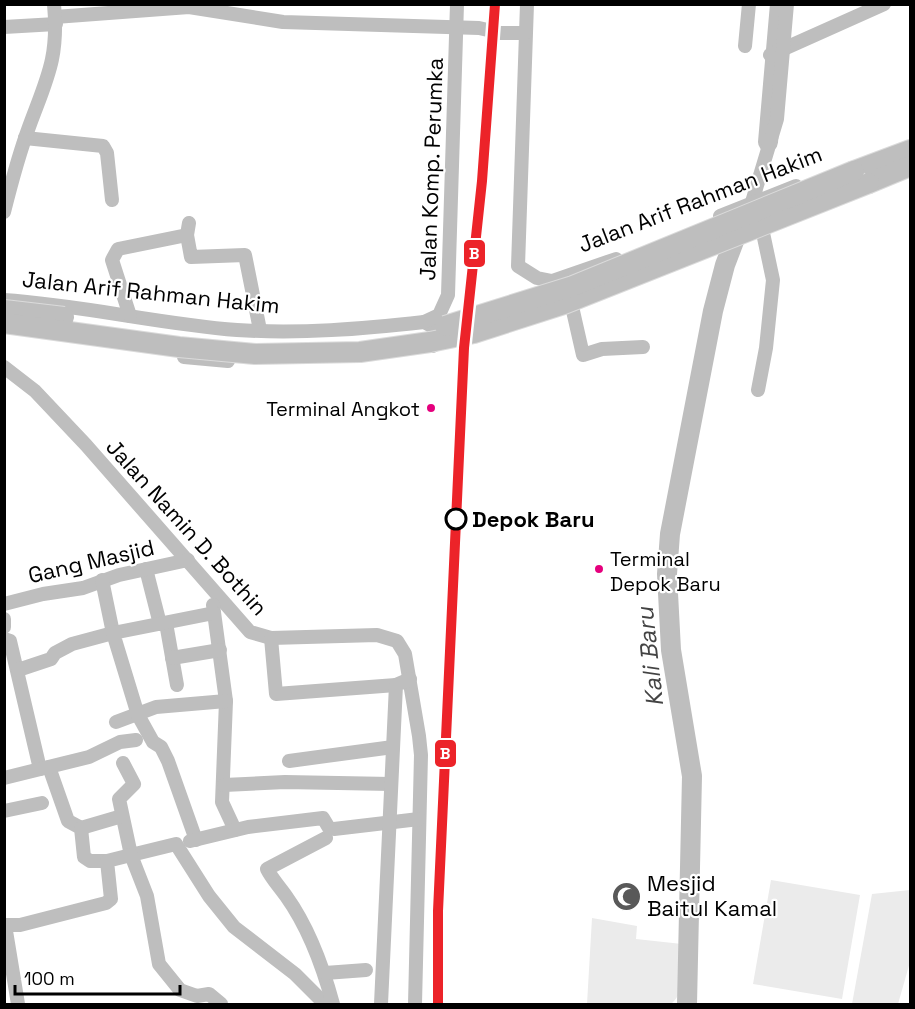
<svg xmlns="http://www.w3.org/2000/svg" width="915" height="1009" font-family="'Space Grotesk',sans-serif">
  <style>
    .green { fill: #ebebeb }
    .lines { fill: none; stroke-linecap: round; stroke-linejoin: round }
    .river { stroke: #bebebe; stroke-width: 20 }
    .highway-casing { stroke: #dbdbdb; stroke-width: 22 }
    .minor { stroke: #bebebe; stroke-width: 14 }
    .highway { stroke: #bebebe; stroke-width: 20 }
    .highway-bridge-casing { stroke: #dbdbdb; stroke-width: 22; stroke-linecap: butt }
    .highway-bridge { stroke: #bebebe; stroke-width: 20 }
    .rail-1-casing { stroke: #fff; stroke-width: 15 }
    .rail-1 { stroke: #ec2329; stroke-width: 10 }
    .bus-dot { fill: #e5007d; stroke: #fff; stroke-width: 2 }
    .stop-dot { fill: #fff; stroke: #000; stroke-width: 3 }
    .labels { text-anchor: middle; stroke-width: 4.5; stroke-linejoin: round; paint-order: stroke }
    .bus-label { font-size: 20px; fill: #000; stroke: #fff; text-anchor: end }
    .street-label { font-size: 22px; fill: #000; stroke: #fff }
    .stop-label { font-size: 22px; font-weight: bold; fill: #000; stroke: #fff; text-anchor: start }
    .poi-label { font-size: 22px; fill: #000; stroke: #fff; text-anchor: start }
    .water-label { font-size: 24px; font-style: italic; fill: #434343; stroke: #fff }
    .line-badge { stroke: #fff; stroke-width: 2 }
    .badge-label { font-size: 16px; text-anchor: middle; font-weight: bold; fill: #fff }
  </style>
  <rect width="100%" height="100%" fill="#fff"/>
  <g class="green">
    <path d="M771,880L860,895L842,999L753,984Z"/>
    <path d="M910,890V962L898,1004H852L872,894Z"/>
    <path d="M592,918L637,926L636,939L682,944C682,965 688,990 671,1004H587Z"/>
  </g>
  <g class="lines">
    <g class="river">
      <path d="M768,142L780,4"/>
      <path d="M687,1004L692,776L671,650L667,574L670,534L713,311L725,265L741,223"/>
    </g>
    <defs>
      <g id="highway">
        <path d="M854,171L910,150"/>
        <path d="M869,183L910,166"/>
      </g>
    </defs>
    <use href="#highway" class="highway-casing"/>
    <g class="minor">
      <path d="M527,4L518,266L537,278L552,281"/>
      <path d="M55,17L189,7L283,22L479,28L501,33H525"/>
      <path d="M4,27L56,24"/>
      <path d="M745,46L749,4"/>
      <path d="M770,55L884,4"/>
      <path d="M25,138L103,146L107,153L112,200"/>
      <path d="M752,202L777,119L787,4"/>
      <path d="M4,212C11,184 19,154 29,127C47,78 59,58 54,4"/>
      <path d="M720,216L796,186"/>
      <path d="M189,223L187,235L191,257L245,255L260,330"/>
      <path d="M4,300C82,305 159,324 237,330C300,334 362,329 424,322C436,327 440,335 433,346"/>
      <path d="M550,300L547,288L552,281L616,259"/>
      <path d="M573,311L583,355L602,349L643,347"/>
      <path d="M130,316L112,260L118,249L187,235"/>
      <path d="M424,322L439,315L448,295L457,4"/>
      <path d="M184,357L228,361"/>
      <path d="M4,367L35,391L86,445L250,632L271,638L377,635L397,641L405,654L419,736L421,755L415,1004"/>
      <path d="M758,390L766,348L773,280L763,233"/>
      <path d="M146,569L160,624"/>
      <path d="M4,604L43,594L83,588L119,575L188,560"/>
      <path d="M213,605L226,701L222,802L235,830"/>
      <path d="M4,619V627"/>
      <path d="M166,623L177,685"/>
      <path d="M271,638L276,694L396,685"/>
      <path d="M4,639L10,641L40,769"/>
      <path d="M172,658L220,650"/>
      <path d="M18,670L51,659L55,653L72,644L113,633L102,580"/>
      <path d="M116,722L156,707L226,701"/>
      <path d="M289,761L393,747"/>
      <path d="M123,763L134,784L119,799L131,855L176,844L209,896L234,927L295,974L325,1004"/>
      <path d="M49,767L68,821L81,828L84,857L90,861H107"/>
      <path d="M4,778L89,757L120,742L136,740"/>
      <path d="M224,785L285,782L391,784"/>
      <path d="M4,811L42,803"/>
      <path d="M81,828L122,816"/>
      <path d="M326,838L267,869C272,879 279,886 286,896C309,928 323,967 333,1004"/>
      <path d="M196,840L168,761L161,747L153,742L138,715L113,633L214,613"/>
      <path d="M190,841L248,827L323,818L329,828L334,829L419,819"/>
      <path d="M4,925H20L106,903L111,899L107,861L131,855L147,896L159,964L180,990L197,996L209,994L221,1004"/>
      <path d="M5,925L18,1004"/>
      <path d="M325,973L366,970"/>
      <path d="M381,1004L396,685L410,679"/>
    </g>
    <use href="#highway" class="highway"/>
    <defs>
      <g id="highway-bridge">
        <path d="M4,310L64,317"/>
        <path d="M4,323L179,347L255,354L360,352L430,342L474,333L564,304L869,183"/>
        <path d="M445,326L573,286L854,171"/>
      </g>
    </defs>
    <use href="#highway-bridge" class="highway-bridge-casing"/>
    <use href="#highway-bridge" class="highway-bridge"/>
    <defs>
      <path id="rail-1" d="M438,1004V911L464,348L482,181L495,4"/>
    </defs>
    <use href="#rail-1" class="rail-1-casing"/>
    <use href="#rail-1" class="rail-1"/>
  </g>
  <defs>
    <symbol id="mosque-disc" viewBox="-11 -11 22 22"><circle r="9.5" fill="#595959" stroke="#fff"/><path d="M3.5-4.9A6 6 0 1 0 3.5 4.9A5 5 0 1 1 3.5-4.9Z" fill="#fff"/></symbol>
  </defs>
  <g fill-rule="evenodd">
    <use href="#mosque-disc" x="610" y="880" width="33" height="33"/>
  </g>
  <g class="bus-dot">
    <circle cx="431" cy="408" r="5"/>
    <circle cx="599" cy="569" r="5"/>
  </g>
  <circle class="stop-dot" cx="456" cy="519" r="10"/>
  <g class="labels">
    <g class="bus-label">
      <text x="420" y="416">Terminal Angkot</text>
      <text x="610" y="566" text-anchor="start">Terminal<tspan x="610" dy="25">Depok Baru</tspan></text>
    </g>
    <g class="street-label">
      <text transform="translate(431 169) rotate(-88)" y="8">Jalan Komp. Perumka</text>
      <text transform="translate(700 199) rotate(-21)" y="8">Jalan Arif Rahman Hakim</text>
      <text transform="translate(151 292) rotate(6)" y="8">Jalan Arif Rahman Hakim</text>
      <text transform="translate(187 527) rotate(48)" y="8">Jalan Namin D. Bothin</text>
      <text transform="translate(91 561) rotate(-13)" y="8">Gang Masjid</text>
    </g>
    <g class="stop-label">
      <text x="472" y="527">Depok Baru</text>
    </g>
    <g class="poi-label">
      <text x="647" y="891">Mesjid<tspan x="647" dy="25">Baitul Kamal</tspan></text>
    </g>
    <g class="water-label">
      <text transform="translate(650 657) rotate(-96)" y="8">Kali Baru</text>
    </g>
  </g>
  <g class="line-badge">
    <rect x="463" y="239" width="23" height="29" rx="6" fill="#ec2329"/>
    <rect x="434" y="739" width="23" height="29" rx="6" fill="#ec2329"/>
  </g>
  <g class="badge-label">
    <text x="474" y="259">B</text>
    <text x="445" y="759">B</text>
  </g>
  <rect width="915" height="1009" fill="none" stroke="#000000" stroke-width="12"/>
  <path d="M15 985v9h165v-9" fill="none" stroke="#000000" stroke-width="3"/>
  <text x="24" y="985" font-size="18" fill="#000000" stroke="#ffffff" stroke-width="4.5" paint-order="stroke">100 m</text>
</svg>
